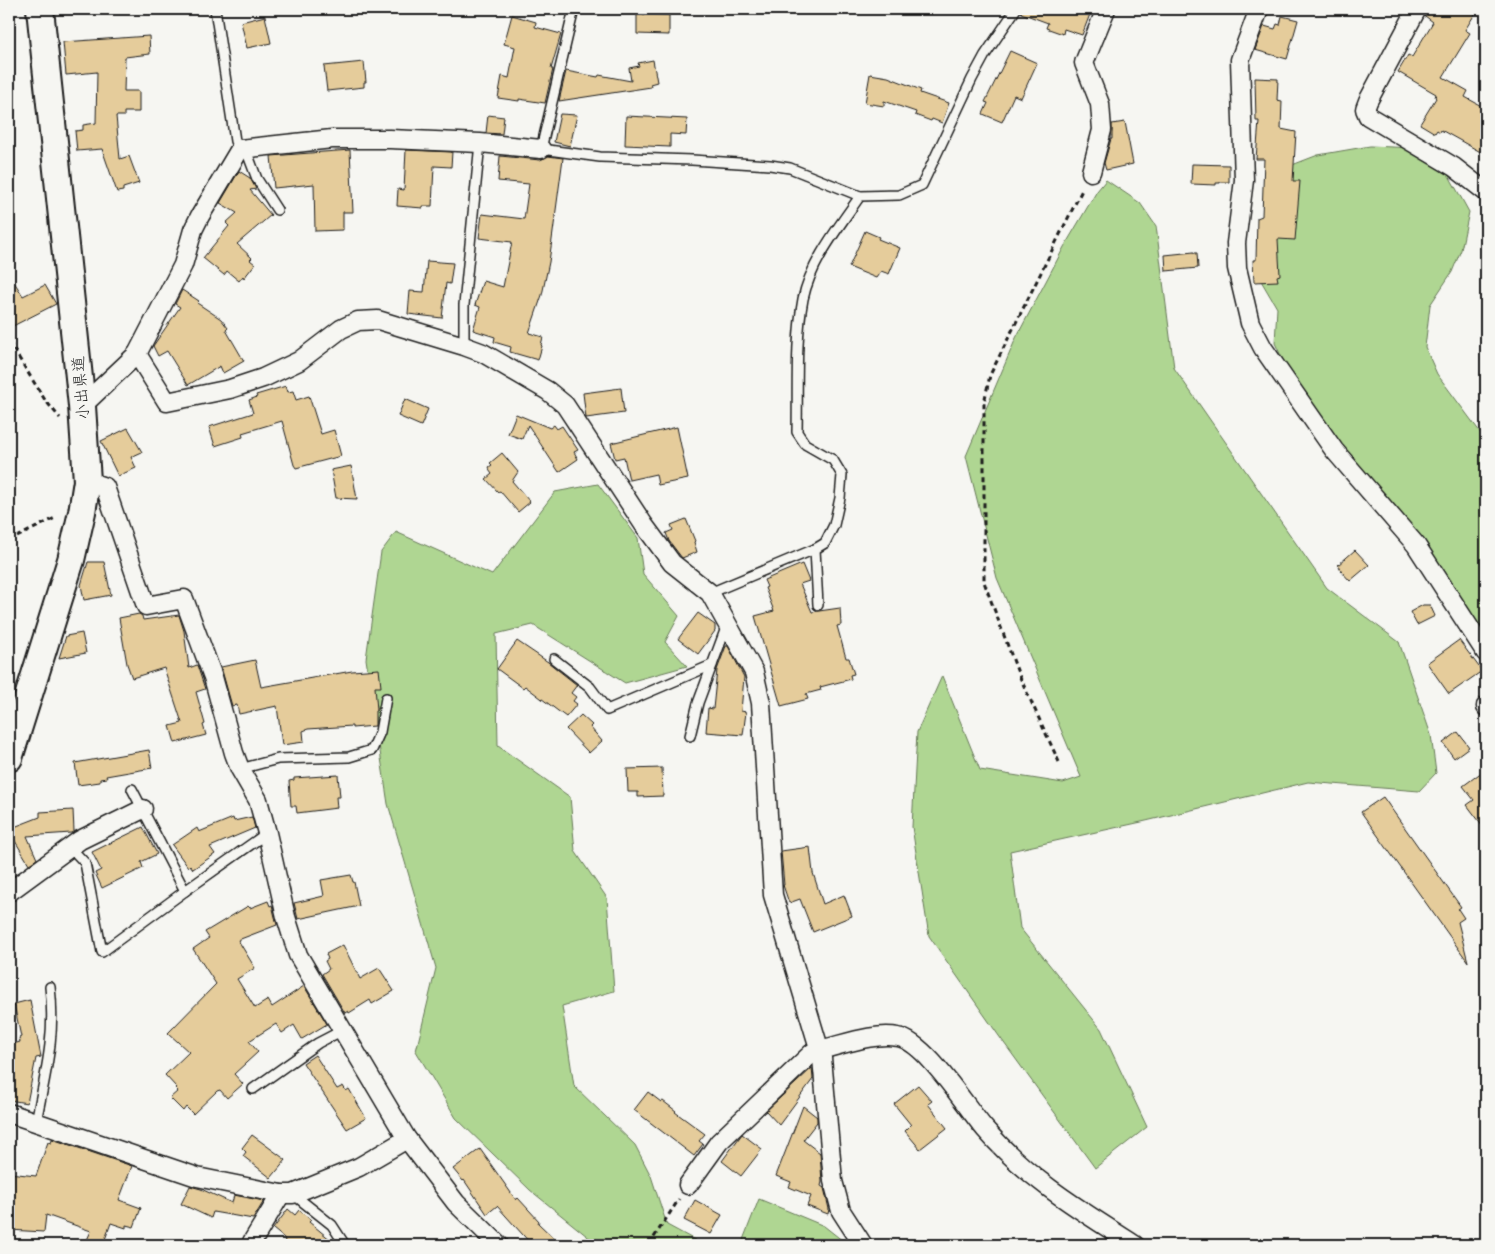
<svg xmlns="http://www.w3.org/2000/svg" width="1495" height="1254" font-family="Mali,'Klee One',sans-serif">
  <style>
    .green { fill: #afd692; stroke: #667957 }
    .building { fill: #e5cc9b; stroke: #1c1c1c }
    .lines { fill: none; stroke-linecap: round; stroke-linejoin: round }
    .service-casing { stroke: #1c1c1c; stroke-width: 12 }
    .minor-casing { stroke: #1c1c1c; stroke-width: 21 }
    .secondary-casing { stroke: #1c1c1c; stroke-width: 30 }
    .path { stroke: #1c1c1c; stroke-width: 3; stroke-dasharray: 5 4; stroke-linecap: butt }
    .service { stroke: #f6f6f2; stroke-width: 9 }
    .minor { stroke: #f6f6f2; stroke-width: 18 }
    .secondary { stroke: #f6f6f2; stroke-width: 26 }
    .labels { text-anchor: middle; stroke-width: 4; stroke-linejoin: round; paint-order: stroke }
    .street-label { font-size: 16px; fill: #1c1c1c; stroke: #f6f6f2 }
  </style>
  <rect width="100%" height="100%" fill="#f6f6f2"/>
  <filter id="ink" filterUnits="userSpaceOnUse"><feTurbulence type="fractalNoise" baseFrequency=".02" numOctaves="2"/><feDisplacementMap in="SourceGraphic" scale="10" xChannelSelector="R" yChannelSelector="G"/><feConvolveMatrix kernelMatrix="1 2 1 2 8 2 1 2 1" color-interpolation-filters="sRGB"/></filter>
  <g filter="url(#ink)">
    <g class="green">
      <path d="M1370,146L1414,148L1447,172L1469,212L1461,250L1452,272L1430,305L1425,347L1437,374L1486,440V633L1299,395L1275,343L1277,308L1260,279L1287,167L1318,155Z"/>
      <path d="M1106,180L1140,203L1156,226L1174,368L1327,588L1399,642L1431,735L1436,773L1419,791L1308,782L1146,821L1010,851L1020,928L1101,1029L1147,1127L1095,1168L999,1036L929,936L912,827L917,732L942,676L980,770L1063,783L1081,777L997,578L966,456L1016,338L1064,247L1097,191Z"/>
      <path d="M598,484L638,538L643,574L679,616L665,642L687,666L625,683L533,625L496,634L498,746L570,797L575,851L607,898L614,991L562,1006L574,1086L635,1145L651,1176L667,1225L704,1245H598L530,1190L456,1118L416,1051L436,968L388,804L366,659L381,552L396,532L492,575L555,492Z"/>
      <path d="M759,1199L824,1226L848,1245H741Z"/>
    </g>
    <g class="building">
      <path d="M1022,9H1092L1082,35L1064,29L1063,34L1046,28L1048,23L1021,13Z"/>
      <path d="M1428,9H1478L1465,30L1470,33L1443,77L1468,91L1465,97L1485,108L1482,112L1486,114V155L1441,130L1440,132L1437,130L1435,133L1420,124L1436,98L1435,97L1436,94L1398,72L1408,55L1412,57L1433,22L1425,16Z"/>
      <path d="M637,14L669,15V35L637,34Z"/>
      <path d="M512,15L536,22L535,27L561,34L551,69H553L545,103L519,99V101L498,98L502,76L509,78L515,47L504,44Z"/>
      <path d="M265,16L271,43L247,48L241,22Z"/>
      <path d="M1282,16L1298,20L1287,59L1255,50L1264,26L1275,29L1277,24L1280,25Z"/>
      <path d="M149,36L150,54L125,57L124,91H139V112H124V116H116L120,159L129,156L139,183L123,188V191L117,192L102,149L77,151L75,131L83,130V125L96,123L97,72L66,75L63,42Z"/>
      <path d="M1010,51L1037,63L1021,98L1014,95L1002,122L983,114L988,103L985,102Z"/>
      <path d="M653,60L657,82L650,84L651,87L559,101L566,71L598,77L599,75L631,81L629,68L639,66L638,63Z"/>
      <path d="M364,62L366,82H364V87L327,91L324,66Z"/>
      <path d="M870,74L888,77L921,90L920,93L949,103L942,123L932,119L931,121L915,115L916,112L884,101V106L865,103Z"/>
      <path d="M1255,78L1278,79L1277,100L1282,101L1281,129L1296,132L1293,181H1300L1295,240L1278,239L1280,275L1277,276L1278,281L1254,282L1253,260H1256L1257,218L1262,216L1264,159H1256L1259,121H1256Z"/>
      <path d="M560,114L577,115L570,146L554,142Z"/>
      <path d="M488,115L504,117L502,134L486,133Z"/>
      <path d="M626,116L687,119L686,135L670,134V147L625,145Z"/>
      <path d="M1125,122L1133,164L1106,170L1104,163L1111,139H1112V124Z"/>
      <path d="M350,150L353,212H343V230L315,231L314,184L274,188L271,156Z"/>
      <path d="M406,150L452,152L451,167L434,166L432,206H423V208L397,206L398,189L404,190Z"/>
      <path d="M500,156L540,160L548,156L563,158L549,262L542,295L529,333L543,337L541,345L542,346L538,360L510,352L511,347L494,342L495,337L473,330L480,307L475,305L483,281L503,287L512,242L479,238L482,214L524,219L529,184L498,181Z"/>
      <path d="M1192,164L1229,165V182H1220V183H1216V185L1191,184Z"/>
      <path d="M239,171L250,178L256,189L250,190L271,215L237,244L252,258L250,260L255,264L244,278L243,276L239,281L227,271L224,275L203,258L229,226L226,223L237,213L220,203Z"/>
      <path d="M865,231L879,237L878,239L900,248L889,274L881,271L876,278L849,267Z"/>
      <path d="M1194,252V253H1197L1198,268L1166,271L1165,255Z"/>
      <path d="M427,261L453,263L450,284L446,283L442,318L408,314L410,291L424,292Z"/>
      <path d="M9,274L23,296L45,285L56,304L9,328Z"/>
      <path d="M182,290L199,301L197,303L221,319L228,328L226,330L244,361L223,373L220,366L188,385L167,351L158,356L153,346L180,307L175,304Z"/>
      <path d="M286,386L288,392L293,391L296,400L309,396L321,434L334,430L341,456L296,468L294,465L282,421L242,433L243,437L215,446L209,427L253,413L249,400L257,397L256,395Z"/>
      <path d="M621,388L624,413L586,418L583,393Z"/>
      <path d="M405,399L428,409L421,426L398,416Z"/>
      <path d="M516,414L550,428L554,425L557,429L562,426L578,450L574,452L578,459L559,472L528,425L522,439L508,434Z"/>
      <path d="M677,427L688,479L658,485L656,474L629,480L624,457L615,459L611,443Z"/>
      <path d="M128,428L142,452L131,457L136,468L118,476L101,441Z"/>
      <path d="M502,453L518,472L512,481L530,502L518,512L500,491L498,492L486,479L492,474L489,470L490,469L489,467L492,465L490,463Z"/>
      <path d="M351,466L357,499L336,498L331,470Z"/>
      <path d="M686,519L695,541L694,542L697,552L682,558L669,541L666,533L673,530L671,525Z"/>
      <path d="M1355,550L1369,565L1350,581L1341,571L1338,565Z"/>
      <path d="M88,562H104L111,595L84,600L81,585Z"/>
      <path d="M802,564L809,581L800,584L812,612L840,608L841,625L837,626L846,658H849L854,674L850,675L851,679L820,687L821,690L806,694L808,699L781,706L755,616L774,611L765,588L767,587L764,580Z"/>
      <path d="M1423,605H1430L1435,616L1417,625L1410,612Z"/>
      <path d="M698,613L715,625V631L698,654L678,639Z"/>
      <path d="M139,614L142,616L143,620L179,615L184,631L189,668L197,665L205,689L196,692L205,724L203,725L206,735L175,743L170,726L182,723L164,668L132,678L127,664L119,618Z"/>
      <path d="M82,633L86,653L59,658L66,636Z"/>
      <path d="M1459,640L1482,671L1449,694L1427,663Z"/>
      <path d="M517,641L548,662L577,685L571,693L576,697L573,701L577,704L566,717L525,686L523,688L497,669Z"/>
      <path d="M726,646H728L744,677L741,711L746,712L743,735L706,732L708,708L713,709L717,670Z"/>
      <path d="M255,660L261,687L352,671L379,669L381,687H375L377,710L375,711V726L352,728V726L308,729L303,731L304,742L282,745L277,706L239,714L237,705L232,706L221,667Z"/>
      <path d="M581,715L592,725L590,727L602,741L589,753L566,729Z"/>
      <path d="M1458,732L1469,747L1454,758L1443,743Z"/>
      <path d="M149,750L152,768L106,776L107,778L100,779V782L78,785L75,763Z"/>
      <path d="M662,768L663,796L638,797V792H628L627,769Z"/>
      <path d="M1486,769V830L1467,805L1474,800L1463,786Z"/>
      <path d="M338,775L340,797H336L337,808L297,813L296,806H291L289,781L294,780V778Z"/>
      <path d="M1383,797L1461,907L1458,909L1464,918L1458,922L1468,962L1361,812Z"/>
      <path d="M73,810L74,831L71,833L27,836L37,859L29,864L12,836H9V829L40,817V812Z"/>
      <path d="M252,817L255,828L210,847L215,854L193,869L190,865L188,867L172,845L197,828L199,832L233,818L234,821Z"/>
      <path d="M143,827L157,854L141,862L143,868L102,888L95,873L101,870L92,852Z"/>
      <path d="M810,847L813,873L823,904L844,895L852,916L813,932L800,899L789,903L783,885H784L781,851Z"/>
      <path d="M351,875L353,882H354L359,906L298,919L294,903L324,896L321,880Z"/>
      <path d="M268,901L270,906L272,905L277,925L238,940L255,968L237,979L255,1008L268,1000L272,1007L304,986L327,1024L302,1039L294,1025L282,1033L276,1024L249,1041L258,1052L234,1074L243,1084L227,1098L220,1090L217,1091L193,1114L186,1107L183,1111L170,1098L178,1091L175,1088L176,1087L165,1075L189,1052L168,1033L216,984L193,949L209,938L205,932L248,906L250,908Z"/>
      <path d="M343,945L360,979L379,968L394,991L372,1004L370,1000L349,1013L348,1011L345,1013L322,974L329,969L325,961L328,959L326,954Z"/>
      <path d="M30,1000L41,1057L36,1058L27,1103L9,1100V1045L20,1042L19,1038L21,1037L14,1004Z"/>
      <path d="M315,1055L337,1089L343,1086L346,1091L349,1089L366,1118L347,1129L303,1063Z"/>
      <path d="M812,1068L813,1079L779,1125L766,1111Z"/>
      <path d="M918,1085L932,1101L928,1104L947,1128L920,1149L905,1131L911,1125L894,1104Z"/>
      <path d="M648,1092L661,1102L663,1101L676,1111L675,1112L705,1134L699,1141L703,1144L694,1156L634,1110Z"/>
      <path d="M803,1106L817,1117V1122L803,1140L820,1153L822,1182L821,1186L824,1188L829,1209L828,1214L807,1206L811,1196L789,1187L791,1182L776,1176Z"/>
      <path d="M742,1134L762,1149L741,1176L722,1161Z"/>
      <path d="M252,1135L286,1160L271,1178L243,1156L246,1152L242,1148Z"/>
      <path d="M52,1139L132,1166L119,1200L141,1208L134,1227L126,1225V1228L111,1223L103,1245L87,1240L91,1231L46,1215L44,1232L9,1230V1173L36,1176L48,1142L51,1143Z"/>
      <path d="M480,1149L516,1200L518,1198L539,1221L538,1223L561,1245H532L497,1206L487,1214L464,1180L463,1181L453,1169Z"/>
      <path d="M190,1186L201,1189L232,1203L234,1195L264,1201L253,1219L213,1212L211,1218L181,1204Z"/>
      <path d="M695,1200L722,1215L711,1234L684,1220Z"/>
      <path d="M288,1209L295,1215L299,1210L311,1220L309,1222L337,1245H286L284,1238L273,1229Z"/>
    </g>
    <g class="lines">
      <defs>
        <g id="service">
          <path d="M215,9L235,141L240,149L248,155L257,179L277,210"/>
          <path d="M574,9L541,149L600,157L692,160L770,165L790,168L860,196L899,195L922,185L972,79L985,55L1016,9"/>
          <path d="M464,346V305L480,143"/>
          <path d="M815,549L818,605"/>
          <path d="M710,593L815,549L825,543L834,525L840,498L842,475L833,460L805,444L797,432C798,388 795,342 803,299C811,261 839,227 860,196"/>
          <path d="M554,659L590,687L607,710L712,665"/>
          <path d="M690,736L698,703L727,625"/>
          <path d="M240,769L278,759L349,757L372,750L380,732L386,698"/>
          <path d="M132,789L185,891"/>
          <path d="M70,847L85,863L102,952L185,891L267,833"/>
          <path d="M253,1089L318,1043L343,1030"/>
          <path d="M36,1122C45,1075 56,1036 50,987"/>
          <path d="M293,1194L332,1225L345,1245"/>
        </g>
        <g id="minor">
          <path d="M1259,9L1240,60L1244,180L1236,243L1237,268L1250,323L1263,348L1334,450L1416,545L1486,653"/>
          <path d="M1417,9L1368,101L1365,109L1368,116L1454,167L1486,192"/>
          <path d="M1091,172L1102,130L1100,104L1084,63L1106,9"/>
          <path d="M137,354L167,402L230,389L263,378L299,361L341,329L358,321L378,320L464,346L483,353L548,391L565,405L644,525L672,563L710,593L754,672L761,703L773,895L822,1058L833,1181L841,1211L863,1245"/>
          <path d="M82,406L137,354L183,265L193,230L200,216L240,149L332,139H390L480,143L541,149"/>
          <path d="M87,481L105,487L146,606L184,599L213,677L234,753L240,769L258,800L267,833L286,917L298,955L407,1139L456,1203L499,1245"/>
          <path d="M1486,707V706"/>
          <path d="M9,892L80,840L143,809"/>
          <path d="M9,1113L197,1177L281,1194H293L359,1167L407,1139"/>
          <path d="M688,1185L719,1142L812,1053L819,1050C842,1045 875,1032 898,1037C926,1042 965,1106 985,1129C1028,1179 1080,1210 1135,1245"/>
          <path d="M252,1245V1242L281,1194"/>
        </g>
        <path id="secondary" d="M9,758L71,560L82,512L87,481L82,406L40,9"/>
      </defs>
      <use href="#service" class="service-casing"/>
      <use href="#minor" class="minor-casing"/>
      <use href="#secondary" class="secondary-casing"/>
      <g class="path">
        <path d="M9,342L45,400L60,418"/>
        <path d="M9,541L57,517"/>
        <path d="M1059,762L1018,673L984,582V403L990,375L1083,188"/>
        <path d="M649,1245L679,1199"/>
      </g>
      <use href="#service" class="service"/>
      <use href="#minor" class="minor"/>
      <use href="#secondary" class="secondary"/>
    </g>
  </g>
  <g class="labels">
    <g class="street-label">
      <text transform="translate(80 388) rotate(-95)" y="6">小出県道</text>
    </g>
  </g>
  <rect width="1495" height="1254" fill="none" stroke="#f6f6f2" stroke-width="30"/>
  <rect x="15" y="15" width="1465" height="1224" fill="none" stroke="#1c1c1c" stroke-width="2" filter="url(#ink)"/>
</svg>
